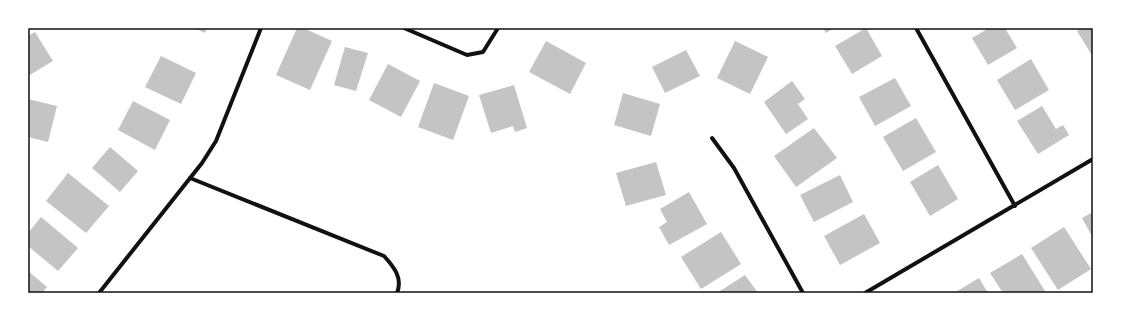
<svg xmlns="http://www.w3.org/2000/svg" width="1121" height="321" font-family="'Crimson Pro',serif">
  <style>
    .building { fill: #c4c4c4 }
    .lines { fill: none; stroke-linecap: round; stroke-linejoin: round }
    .minor { stroke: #111; stroke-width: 4 }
    .neatline { fill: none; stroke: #111; stroke-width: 1.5 }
  </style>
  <rect width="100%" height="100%" fill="#fff"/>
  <g class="building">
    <path d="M194,28H207L205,33Z"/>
    <path d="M297,28H303L332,41L310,90L276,75Z"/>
    <path d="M823,28H834L826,33Z"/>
    <path d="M866,28L882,56L852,74L835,46Z"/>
    <path d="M989,28H1005L1017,48L988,65L972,38Z"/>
    <path d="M1082,28H1093V57L1077,31Z"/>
    <path d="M35,32L53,61L28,76V36Z"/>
    <path d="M546,41L586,63L570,94L529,72Z"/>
    <path d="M735,41L768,57L750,94L717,78Z"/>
    <path d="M345,47L368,53L356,91L334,85Z"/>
    <path d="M686,50L700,76L665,93L652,67Z"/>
    <path d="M161,56L196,73L181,104L145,87Z"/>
    <path d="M1031,59L1049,90L1015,110L997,80Z"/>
    <path d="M388,64L420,81L401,117L369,100Z"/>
    <path d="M895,78L911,106L875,126L859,97Z"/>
    <path d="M792,81L805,99L798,104L808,119L786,134L764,102Z"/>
    <path d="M434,83L469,96L453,140L418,127Z"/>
    <path d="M514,85L527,128L515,132L513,126L491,133L479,95Z"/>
    <path d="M623,93L660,104L651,136L614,125Z"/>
    <path d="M28,99L57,106L48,142L28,137Z"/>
    <path d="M133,101L170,120L155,150L118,130Z"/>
    <path d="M1042,106L1056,129L1063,125L1069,135L1038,154L1017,121Z"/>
    <path d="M916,118L936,152L903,171L883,137Z"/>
    <path d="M814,128L837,158L796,187L774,156Z"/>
    <path d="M110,147L138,171L120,192L92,168Z"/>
    <path d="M656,162L666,195L626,206L616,173Z"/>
    <path d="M938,165L958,199L930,216L910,182Z"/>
    <path d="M68,173L109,206L86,233L46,201Z"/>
    <path d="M840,175L853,202L814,222L800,195Z"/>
    <path d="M689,192L707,224L669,245L659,227L667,222L660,209Z"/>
    <path d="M1093,212V238L1082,218Z"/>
    <path d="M864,214L880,243L840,265L824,236Z"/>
    <path d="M41,217L78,248L58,271L28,246V233Z"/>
    <path d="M1064,227L1091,269L1058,290L1031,248Z"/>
    <path d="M721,232L741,264L701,289L681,257Z"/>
    <path d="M1022,254L1045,291L1042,293H1003L990,273Z"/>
    <path d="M28,271L47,287L42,293H28Z"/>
    <path d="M745,275L758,293H717Z"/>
    <path d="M979,278L988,293H954Z"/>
  </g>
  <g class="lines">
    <g class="minor">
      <path d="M404,28L467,55L483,52L498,28"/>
      <path d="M916,28L1015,206"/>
      <path d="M712,138L734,168L803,293"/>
      <path d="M190,178L384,256C394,267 403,278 397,293"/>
      <path d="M99,293L202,163L216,141L261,28"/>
      <path d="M865,293L1093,159"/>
    </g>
  </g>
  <rect width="1121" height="321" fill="none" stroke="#ffffff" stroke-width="58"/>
  <rect x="29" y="29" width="1063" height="263" class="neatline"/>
</svg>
